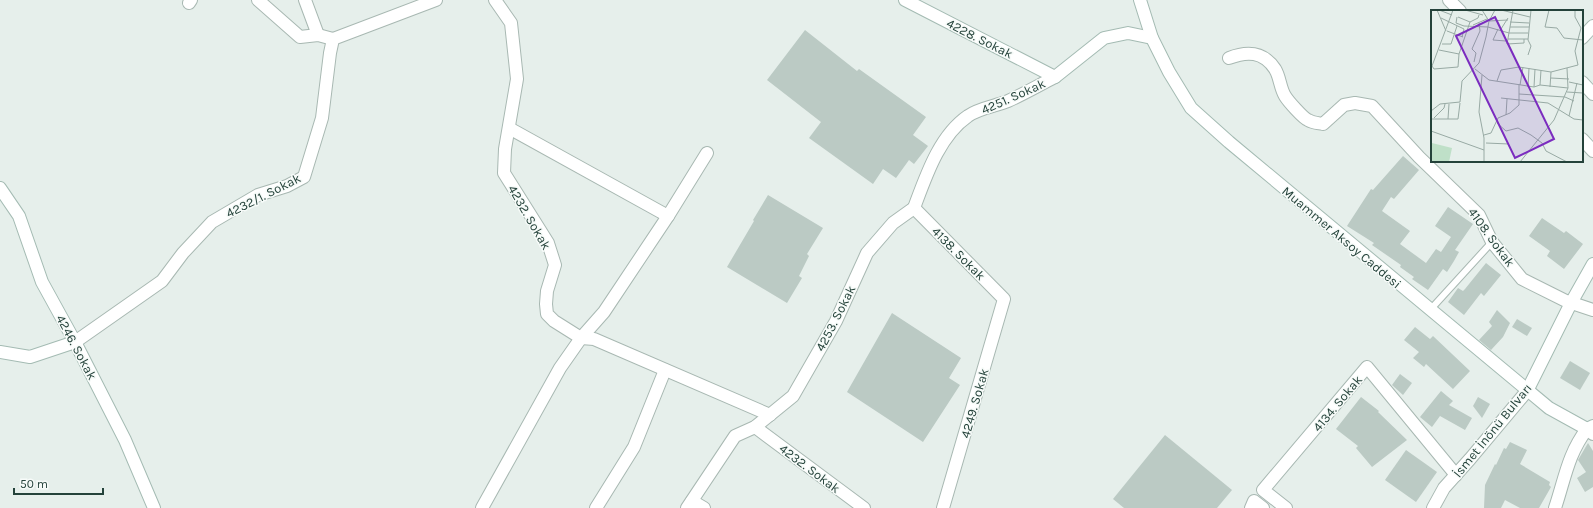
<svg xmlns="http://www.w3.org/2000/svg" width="1593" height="508" font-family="Karla,sans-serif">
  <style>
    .building { fill: #bbcac4 }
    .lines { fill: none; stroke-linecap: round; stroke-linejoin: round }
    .lane-casing { stroke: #a8b8b2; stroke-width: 8 }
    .street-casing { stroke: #a8b8b2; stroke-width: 14 }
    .secondary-casing { stroke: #a4bbb3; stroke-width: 14 }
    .lane { stroke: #fff; stroke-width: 6 }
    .street { stroke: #fff; stroke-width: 12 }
    .secondary { stroke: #fff; stroke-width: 12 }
    .labels { text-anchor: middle; stroke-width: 3; stroke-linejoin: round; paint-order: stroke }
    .street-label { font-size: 13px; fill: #24423a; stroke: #f7fbf9 }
    .inset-road { fill: none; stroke: #98aaa4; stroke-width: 1 }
    .view { fill: #7b2cbf; fill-opacity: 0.15; stroke: #7b2cbf; stroke-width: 2 }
    .inset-edge { fill: none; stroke: #24423a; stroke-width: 2 }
  </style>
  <rect width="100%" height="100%" fill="#e6efeb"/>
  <g class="building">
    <polygon points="805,30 857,71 859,69 926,117 913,135 928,146 914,164 909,160 896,178 883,169 873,184 809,138 821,122 767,80"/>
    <polygon points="1403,156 1419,170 1394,199 1391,197 1382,211 1410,231 1400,244 1426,263 1436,249 1441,252 1451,237 1435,226 1448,207 1473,224 1455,250 1459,252 1454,261 1447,272 1443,269 1428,290 1412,279 1414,277 1400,267 1401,265 1372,245 1374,243 1347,226 1371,189 1373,190"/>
    <polygon points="768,195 823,228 807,254 809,256 799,276 802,278 787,303 727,267 754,221 753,220"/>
    <polygon points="1542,218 1564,233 1566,231 1583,244 1564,269 1547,256 1550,251 1529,236"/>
    <polygon points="1486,263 1501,275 1484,296 1481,293 1464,315 1448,302 1458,288 1463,291 1465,289"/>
    <polygon points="1497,310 1510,323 1503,337 1491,350 1479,340 1492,326 1489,322"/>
    <polygon points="892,313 961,358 949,378 960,385 923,442 847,392"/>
    <polygon points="1517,319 1532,328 1527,336 1512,327"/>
    <polygon points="1415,327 1430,339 1433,336 1470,371 1453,389 1426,364 1424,367 1413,358 1419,352 1404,340"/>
    <polygon points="1570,361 1590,373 1580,390 1560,378"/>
    <polygon points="1400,374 1412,383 1403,395 1392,385"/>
    <polygon points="1441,391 1453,401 1449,405 1472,418 1465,430 1440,416 1432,427 1420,417"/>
    <polygon points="1361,397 1379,411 1378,412 1407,440 1372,467 1356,448 1358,446 1336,429"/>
    <polygon points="1478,397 1490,404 1482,418 1473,406"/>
    <polygon points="1165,435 1232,490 1217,508 1124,508 1113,499"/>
    <polygon points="1510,442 1527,450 1520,464 1550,482 1549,485 1551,487 1539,508 1520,508 1505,500 1501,508 1484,508 1485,485 1495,464 1496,465 1504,448 1506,449"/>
    <polygon points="1588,443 1593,451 1593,487 1585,492 1577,478 1586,472 1578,460"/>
    <polygon points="1406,450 1437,472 1416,502 1385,480"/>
  </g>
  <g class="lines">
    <defs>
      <polyline id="lane" points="1430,310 1492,242"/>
      <g id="street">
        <polyline points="258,0 300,37 318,35 333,39"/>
        <polyline points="305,0 318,35"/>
        <polyline points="495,0 511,23 517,79 505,149 504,173 548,243 555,265 547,291 546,304 547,314 554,321 581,338 594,339 770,415"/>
        <polyline points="1449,0 1460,11"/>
        <polyline points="189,3 191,0"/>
        <polyline points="1582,38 1593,26"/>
        <path d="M1229 58C1247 51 1263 51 1275 69 1280 77 1280 88 1285 96 1288 101 1303 118 1308 120 1313 123 1318 123 1323 124L1344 105 1355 103 1372 106 1419 157 1479 215 1492 242 1522 279 1566 301 1593 310"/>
        <polyline points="1582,82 1593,94"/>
        <polyline points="509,128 668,216"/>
        <polyline points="1582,139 1593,151"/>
        <polyline points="914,208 1004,299 943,508"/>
        <path d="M914 208C926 176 939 136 968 116 979 108 996 106 1008 101 1024 94 1039 85 1055 77"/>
        <polyline points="75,342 162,281 183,253 212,222 258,195 287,186 304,177 322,118 330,53 333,39 436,0"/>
        <polyline points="755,427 864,508"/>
        <polyline points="692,501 704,508"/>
        <polyline points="482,508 560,368 581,338 604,312 668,216 707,153"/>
        <polyline points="596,508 634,447 665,370"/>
        <polyline points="687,508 735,436 755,427 793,396 836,321 867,253 893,223 914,208"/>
        <polyline points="1251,508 1254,501 1263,508"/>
        <polyline points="1286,508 1263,490 1367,367 1456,475"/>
        <polyline points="1433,508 1444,488 1470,459 1527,391"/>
        <path d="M1555 508C1565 478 1568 454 1587 429L1593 434"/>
      </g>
      <g id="secondary">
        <polyline points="905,0 1055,77 1104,38 1128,33 1152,38"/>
        <polyline points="1140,0 1152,38 1169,72 1191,108 1229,142 1549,408 1587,429 1593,426"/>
        <polyline points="0,188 19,216 42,282 75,342 125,440 154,508"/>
        <polyline points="0,352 30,357 75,342"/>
        <polyline points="1527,391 1571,303 1593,264"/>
      </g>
    </defs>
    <use href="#lane" class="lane-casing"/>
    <use href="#street" class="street-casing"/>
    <use href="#secondary" class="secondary-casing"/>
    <use href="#lane" class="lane"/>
    <use href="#street" class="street"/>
    <use href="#secondary" class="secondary"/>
  </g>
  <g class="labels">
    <g class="street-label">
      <text transform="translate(980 38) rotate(27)" y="5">4228. Sokak</text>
      <text transform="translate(1013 96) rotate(-24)" y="5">4251. Sokak</text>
      <text transform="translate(263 195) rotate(-27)" y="5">4232/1. Sokak</text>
      <text transform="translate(530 217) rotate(60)" y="5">4232. Sokak</text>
      <text transform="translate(1342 237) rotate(40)" y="5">Muammer Aksoy Caddesi</text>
      <text transform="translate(1492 237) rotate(54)" y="5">4108. Sokak</text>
      <text transform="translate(959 253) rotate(45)" y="5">4138. Sokak</text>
      <text transform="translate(835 318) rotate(-63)" y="5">4253. Sokak</text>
      <text transform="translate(77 347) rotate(62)" y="5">4246. Sokak</text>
      <text transform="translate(974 403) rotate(-74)" y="5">4249. Sokak</text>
      <text transform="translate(1337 403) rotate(-50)" y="5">4134. Sokak</text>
      <text transform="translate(1492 430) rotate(-51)" y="5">İsmet İnönü Bulvarı</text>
      <text transform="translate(810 468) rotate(37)" y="5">4232. Sokak</text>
    </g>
  </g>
  <g transform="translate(1431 10)">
    <rect width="152" height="152" fill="#e6efeb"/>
    <path d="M1 133 21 138 18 152H0Z" fill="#bfe0c8"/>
    <path class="inset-road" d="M6 0 15 21M8 0 21 5M22 0 1 56 3 59 27 57 28 44 39 12M34 0 52 5M70 0 99 7M82 0 76 34 93 33V29M118 0 114 17 126 18 133 28 152 30M26 7 25 13 33 16 57 17M27 7 39 12 47 8 48 5M10 8 33 19 31 27M58 11 77 10M58 11 64 0M79 12 98 13M42 15 56 9M57 17 78 23H97M79 17H98M67 19 62 30 75 31M70 19 77 8M16 21 32 27M77 29H97M11 34H20L26 16M8 40 28 44M97 45 100 36 97 30 100 0M43 52 45 43 41 39 49 21 48 13M44 59 58 70 103 77 109 75 137 78M51 65 48 102 53 128V152M120 68 138 69M66 71 70 60 88 57 120 62 147 55 144 41 150 18 144 7V0M138 72 152 75M89 75 92 57M109 75 110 60M97 77 98 58M103 77 104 59M119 77 120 62M136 82 152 83M88 84 134 87 143 91M70 88 117 93 143 109 152 110M0 101 9 94 29 92 31 71 48 53 55 27 58 11 51 0M75 105 76 89M138 106 146 73M3 108 13 98 14 94M0 109H27L29 93M17 109 18 94M66 113 75 121 87 118 100 125 111 133 115 141 136 152M0 121 53 140M53 125 60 123 67 108 79 103 88 95V74M55 133 78 134M89 152 123 110 137 78 136 58"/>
    <path class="view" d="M64 7 123 129 84 148 25 26Z"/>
    <rect width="152" height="152" class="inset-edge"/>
  </g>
  <path d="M14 488v6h89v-6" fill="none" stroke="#24423a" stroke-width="2"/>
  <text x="20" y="488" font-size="12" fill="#24423a" stroke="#f7fbf9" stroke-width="3" paint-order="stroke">50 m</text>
</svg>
